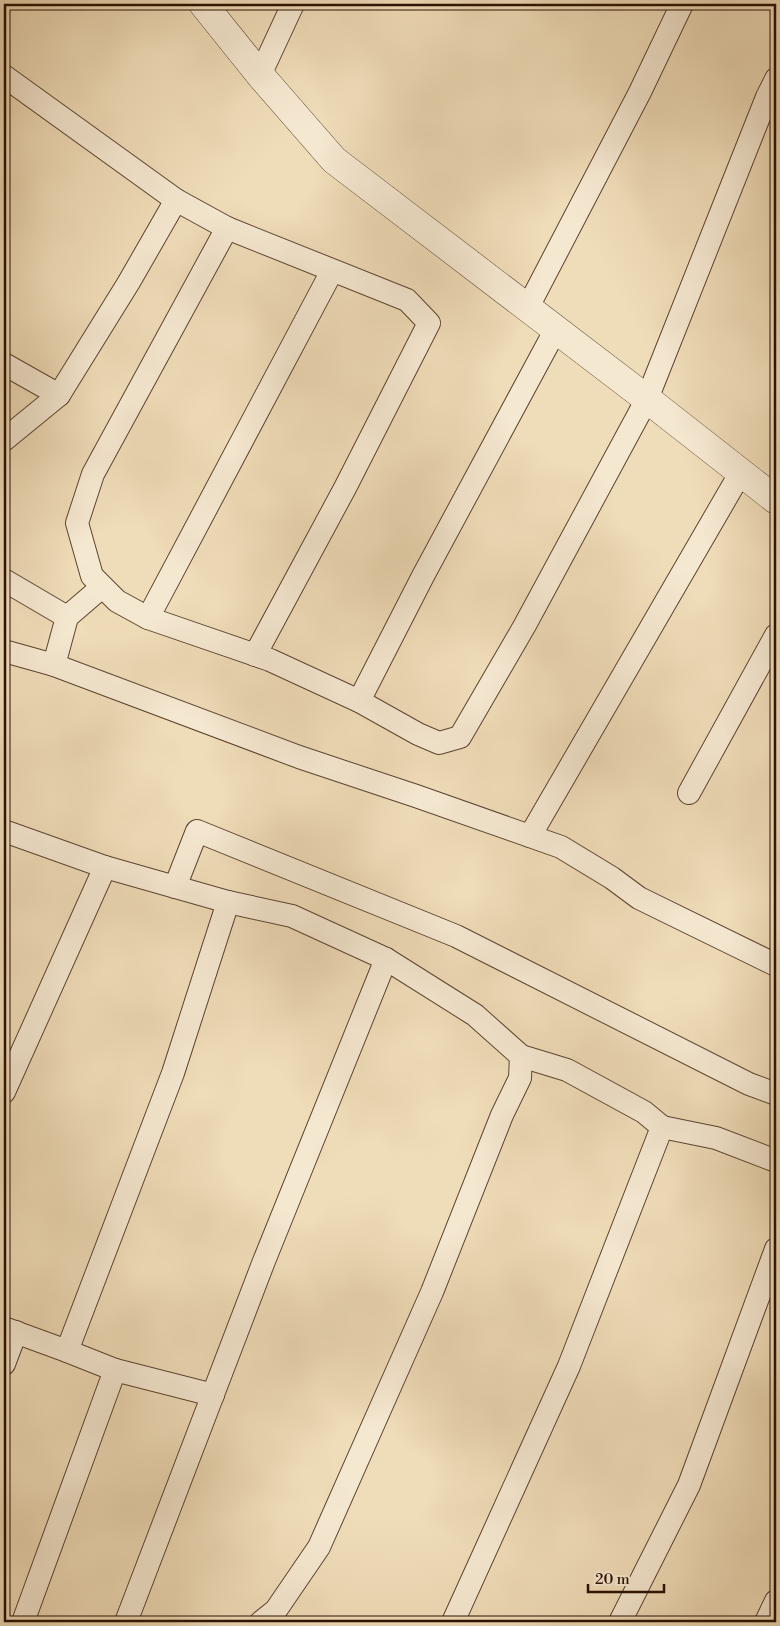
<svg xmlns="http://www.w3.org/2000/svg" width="780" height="1626" font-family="'Libre Bodoni',serif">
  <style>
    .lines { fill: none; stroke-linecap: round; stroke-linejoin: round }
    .minor-casing { stroke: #5c4430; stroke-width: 24 }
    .tertiary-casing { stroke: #5c4430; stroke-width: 29 }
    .minor { stroke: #f5e8d1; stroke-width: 22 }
    .tertiary { stroke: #f5e8d1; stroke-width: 28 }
  </style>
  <rect width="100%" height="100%" fill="#efdcb8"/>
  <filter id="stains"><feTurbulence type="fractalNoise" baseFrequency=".004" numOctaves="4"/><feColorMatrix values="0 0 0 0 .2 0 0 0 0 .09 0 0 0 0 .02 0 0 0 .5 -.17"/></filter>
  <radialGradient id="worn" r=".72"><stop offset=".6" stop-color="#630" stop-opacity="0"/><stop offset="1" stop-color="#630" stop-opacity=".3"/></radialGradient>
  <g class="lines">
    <defs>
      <g id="minor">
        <polyline points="260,75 293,4"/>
        <polyline points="4,76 176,200 227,228 407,300 429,323 345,488 255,655"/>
        <polyline points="227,228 93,474 77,523 92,576 117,601 148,618 270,660 359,701 423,576 556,329"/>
        <polyline points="528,307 640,92 682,4"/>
        <polyline points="4,364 59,395 129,282 176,200"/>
        <polyline points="4,440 59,395"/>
        <polyline points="4,580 67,617"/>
        <polyline points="148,618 332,271"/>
        <polyline points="4,651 54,665 299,757 416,796 561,847 612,878 639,898 776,965"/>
        <polyline points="54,665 67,617 102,587"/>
        <polyline points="359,701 418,734 439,743 460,737 525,625 647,399 767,97 776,79"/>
        <polyline points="689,793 776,635"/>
        <polyline points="4,831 105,867"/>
        <polyline points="530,836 741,472"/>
        <polyline points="175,887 197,831 456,936 749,1084 776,1094"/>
        <polyline points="4,1092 105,867 228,902 292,916 386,959 475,1015 521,1056 567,1070 644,1112 662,1127"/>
        <polyline points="4,1328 67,1351"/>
        <polyline points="4,1364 16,1332"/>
        <polyline points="115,1370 213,1395"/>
        <polyline points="23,1622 115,1370 67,1351 173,1073 228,902"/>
        <polyline points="126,1622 264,1261 386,959"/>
        <polyline points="261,1622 276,1610 319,1547 432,1292 502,1115 520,1078 521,1056"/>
        <polyline points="453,1622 569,1366 662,1127 716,1138 776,1161"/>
        <polyline points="620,1622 689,1485 776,1249"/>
        <polyline points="766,1622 776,1601"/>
      </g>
      <polyline id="tertiary" points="203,4 260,75 334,160 647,399 776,500"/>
    </defs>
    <use href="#minor" class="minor-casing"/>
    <use href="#tertiary" class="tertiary-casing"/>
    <use href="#minor" class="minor"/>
    <use href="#tertiary" class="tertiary"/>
  </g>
  <rect width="780" height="1626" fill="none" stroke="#efdcb8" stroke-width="20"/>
  <rect x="5" y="5" width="770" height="1616" fill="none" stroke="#2b1103" stroke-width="2.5"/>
  <rect x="10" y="10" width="760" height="1606" fill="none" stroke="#2b1103"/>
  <path d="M588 1584v8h76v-8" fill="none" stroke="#2b1103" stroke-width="2.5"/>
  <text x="595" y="1584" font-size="15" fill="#2b1103" stroke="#f5e8d1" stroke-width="4" paint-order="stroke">20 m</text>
  <rect width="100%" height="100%" filter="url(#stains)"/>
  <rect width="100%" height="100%" fill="url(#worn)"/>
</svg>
